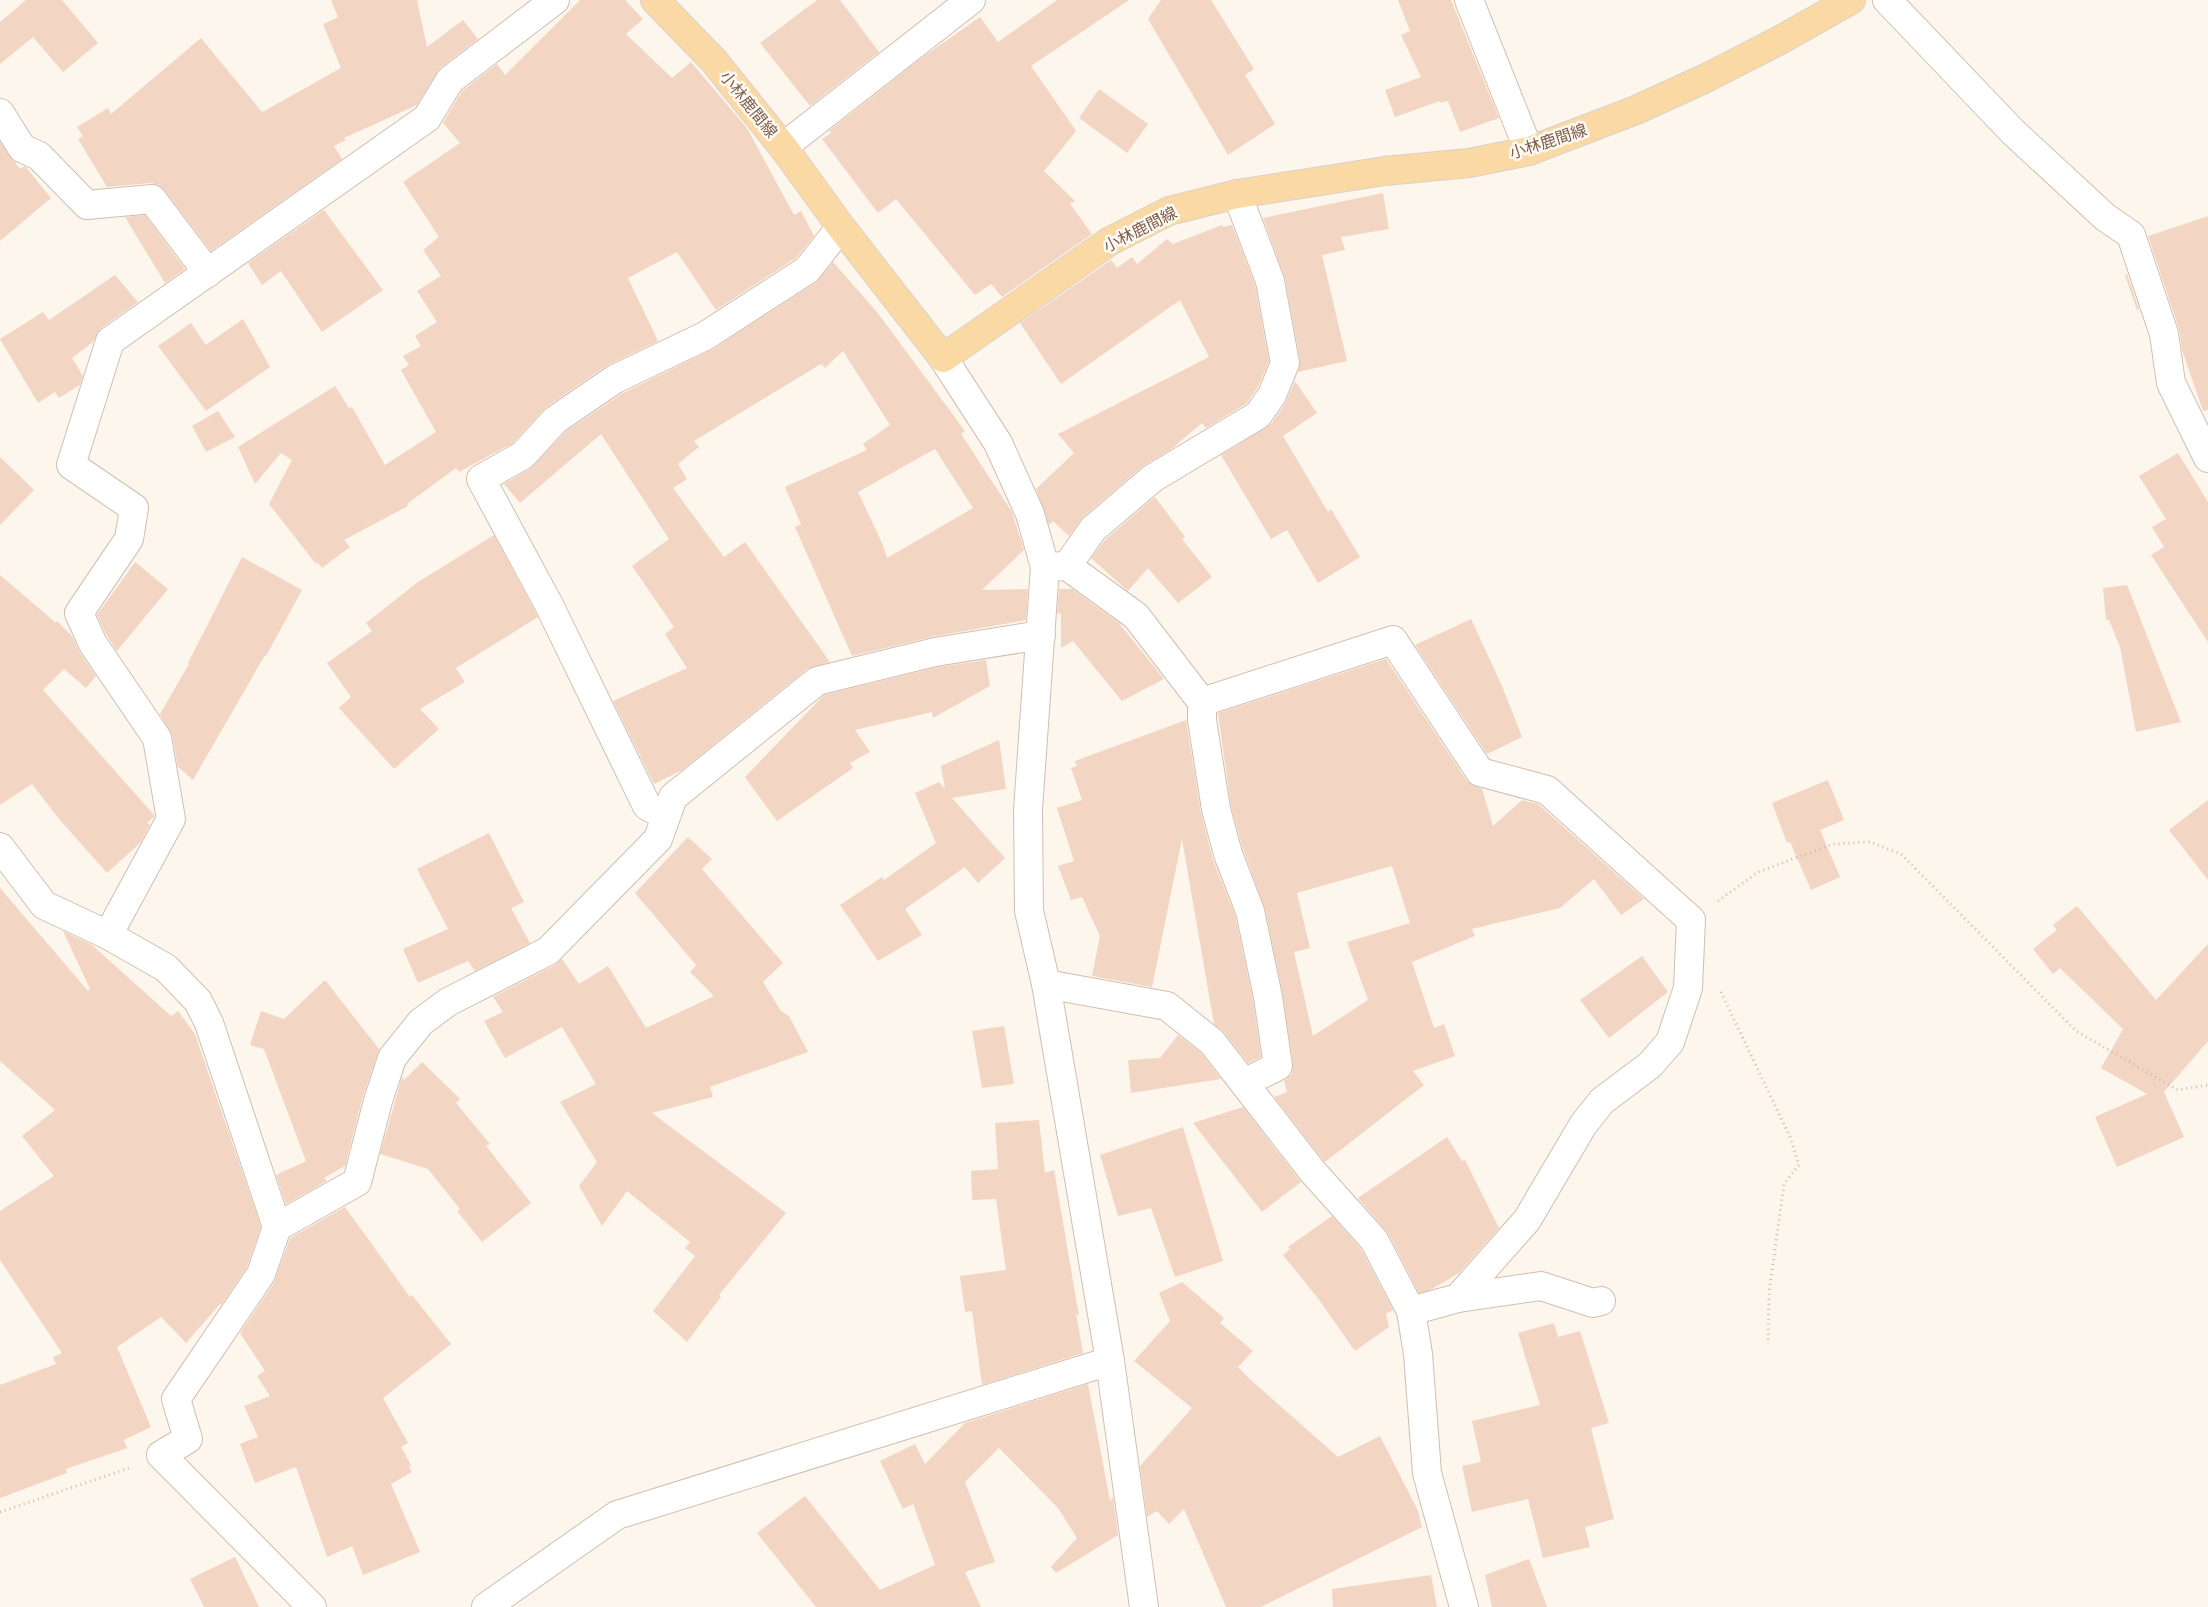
<svg xmlns="http://www.w3.org/2000/svg" width="2208" height="1607" font-family="'Noto Sans','Noto Sans JP',sans-serif">
  <style>
    .building { fill: #f3d5c3; fill-rule: evenodd }
    .lines { fill: none; stroke-linecap: round; stroke-linejoin: round }
    .minor-casing { stroke: #d1beb0; stroke-width: 30 }
    .major-casing { stroke: #dad1cd; stroke-width: 30 }
    .path { stroke: #d9b8a5; stroke-width: 3; stroke-dasharray: 1 4; stroke-linecap: butt }
    .minor { stroke: #fff; stroke-width: 28 }
    .major { stroke: #fbd9a5; stroke-width: 28 }
    .labels { text-anchor: middle; stroke-width: 5; stroke-linejoin: round; paint-order: stroke }
    .street-label { font-size: 16px; fill: #7a5c4d; stroke: #fffaf3 }
  </style>
  <rect width="100%" height="100%" fill="#fdf6ec"/>
  <g class="building">
    <polygon points="26,0 62,0 98,43 63,72 33,37 0,64 0,22"/>
    <polygon points="331,0 417,0 427,47 463,20 478,39 440,68 417,105 344,138 346,140 334,146 342,159 211,251 164,190 159,185 151,183 107,187 78,139 83,136 77,127 108,108 111,114 201,38 262,112 266,110 341,68 323,24 338,17"/>
    <polygon points="580,0 625,0 643,19 626,34 672,78 691,62 747,128 794,215 801,211 814,236 796,258 716,310 677,252 628,278 658,341 606,366 546,407 513,443 459,472 456,468 407,504 408,506 344,540 350,547 322,568 317,562 316,564 269,504 292,460 281,453 255,484 238,447 335,386 349,408 352,407 385,465 436,432 401,370 409,365 403,356 421,346 415,336 437,322 417,291 441,276 423,250 439,237 403,182 460,143 443,123 462,91 497,64 505,75"/>
    <polygon points="817,0 840,0 879,52 810,106 760,43"/>
    <polygon points="1057,0 1129,0 1031,66 1076,131 1044,171 1075,201 1070,204 1092,234 1002,297 991,284 975,295 896,199 878,213 822,139 831,133 829,131 920,59 980,17 998,42"/>
    <polygon points="1161,0 1211,0 1254,69 1245,75 1275,124 1228,155 1148,19"/>
    <polygon points="1398,0 1451,0 1499,118 1460,132 1448,101 1441,103 1440,101 1395,117 1385,90 1421,77 1401,35 1410,31"/>
    <polygon points="1099,89 1148,124 1127,153 1079,118"/>
    <polygon points="0,142 20,169 25,166 51,198 0,241"/>
    <polygon points="1383,193 1389,229 1341,237 1345,250 1322,255 1347,361 1298,372 1300,360 1285,278 1263,218"/>
    <polygon points="324,210 383,290 322,332 281,271 262,285 248,263"/>
    <polygon points="145,215 185,269 165,283 125,217"/>
    <polygon points="2208,216 2208,410 2203,411 2182,350 2179,329 2148,236"/>
    <polygon points="1222,225 1223,227 1232,225 1255,285 1269,361 1258,387 1247,403 1206,428 1202,423 1170,450 1143,466 1083,517 1069,536 1053,521 1049,525 1036,489 1074,453 1058,434 1209,357 1180,300 1061,384 1020,323 1111,260 1117,268 1132,257 1137,264 1167,239 1173,244"/>
    <path d="M833 262 877 312 965 431 961 434 1012 512 1024 550 982 590 1028 589 1026 620 931 637 852 656 795 527 801 524 785 487 867 450 863 444 890 425 843 351 825 368 821 364 694 441 699 447 678 464 687 479 673 488 724 557 745 542 830 662 807 669 682 770 654 784 613 701 687 668 665 634 674 627 632 566 669 539 601 434 520 503 504 484 531 468 565 432 623 393 713 349 815 283ZM935 449 973 508 887 558 882 543 858 492Z"/>
    <polygon points="2127,274 2139,309 2137,310 2125,275"/>
    <polygon points="115,275 138,302 101,328 93,342 72,358 83,376 80,385 59,398 55,392 38,403 0,339 43,312 49,320"/>
    <polygon points="243,319 270,367 206,411 158,346 191,323 206,345"/>
    <polygon points="1295,381 1317,413 1283,436 1328,512 1331,509 1360,557 1318,583 1287,530 1271,539 1221,455 1271,424 1285,404"/>
    <polygon points="218,411 235,437 206,452 192,426"/>
    <polygon points="2178,453 2208,502 2208,642 2151,555 2164,547 2152,527 2166,519 2139,476"/>
    <polygon points="0,457 34,490 0,525"/>
    <polygon points="1155,497 1185,537 1182,539 1212,577 1178,603 1148,568 1128,591 1091,558 1105,540"/>
    <polygon points="494,535 538,617 456,668 465,682 420,709 439,729 394,769 339,708 351,697 327,663 372,631 366,623 418,582"/>
    <polygon points="242,557 302,590 266,656 265,655 193,780 178,767 172,735 160,714 189,664 188,663"/>
    <polygon points="135,562 168,589 117,651 107,636 97,615"/>
    <polygon points="0,575 56,623 57,621 72,636 80,653 96,676 86,688 64,669 43,690 155,816 147,823 150,825 140,843 107,873 59,819 32,784 0,805"/>
    <polygon points="2127,585 2181,722 2136,732 2120,647 2109,620 2106,620 2103,588"/>
    <polygon points="1059,589 1072,589 1119,623 1164,679 1122,701 1073,641 1061,648 1061,613 1057,614"/>
    <polygon points="1471,619 1502,686 1522,737 1487,754 1415,645"/>
    <path d="M1386 659 1467 781 1482 789 1493 826 1522 800 1538 804 1644 899 1621 915 1594 879 1560 908 1472 929 1475 936 1412 962 1434 1028 1444 1024 1455 1056 1413 1071 1424 1085 1325 1162 1274 1097 1287 1092 1284 1081 1292 1074 1293 1064 1283 995 1265 908 1243 849 1231 806 1218 713ZM1392 866 1410 923 1347 942 1368 1000 1313 1036 1294 952 1310 948 1297 893Z"/>
    <polygon points="986,660 990,686 933,718 932,712 855,730 870,752 850,763 853,768 777,821 745,777 824,695 938,667"/>
    <polygon points="1186,720 1201,813 1213,860 1235,915 1253,1000 1261,1057 1248,1063 1224,1032 1214,1024 1182,839 1152,987 1092,976 1100,936 1082,897 1071,900 1058,866 1074,861 1057,808 1082,800 1071,768 1077,766 1075,761"/>
    <polygon points="999,740 1006,789 952,798 1005,858 978,883 965,867 905,909 922,935 878,961 840,905 882,877 884,880 936,843 915,793 939,782 945,789 941,766"/>
    <polygon points="1828,780 1844,820 1820,830 1840,877 1811,890 1790,842 1787,843 1772,803"/>
    <polygon points="2208,800 2208,880 2169,830"/>
    <polygon points="489,833 524,902 511,908 530,943 475,971 468,961 418,983 403,949 448,929 417,869"/>
    <polygon points="688,837 712,859 702,869 783,963 763,982 781,1011 789,1016 808,1052 710,1087 713,1097 652,1113 786,1213 719,1295 721,1297 687,1342 653,1311 695,1256 685,1248 690,1242 627,1191 602,1226 579,1186 597,1162 560,1102 596,1084 562,1027 505,1058 484,1021 503,1012 493,997 555,965 562,959 579,984 608,966 646,1028 714,996 690,972 696,965 635,893"/>
    <polygon points="0,888 88,991 90,989 63,931 92,945 171,1016 178,1011 195,1034 261,1227 247,1267 221,1305 220,1304 186,1343 161,1317 117,1347 151,1427 124,1440 127,1448 66,1469 67,1473 0,1498 0,1385 56,1364 53,1357 62,1353 0,1260 0,1211 54,1176 22,1136 55,1110 0,1061"/>
    <polygon points="2077,906 2156,1000 2208,944 2208,1041 2164,1092 2184,1137 2117,1167 2095,1117 2147,1094 2101,1068 2123,1029 2060,968 2053,974 2033,949 2057,930 2053,925"/>
    <polygon points="1642,956 1668,992 1609,1038 1580,1000"/>
    <polygon points="325,980 379,1049 363,1096 345,1166 324,1178 327,1181 286,1204 276,1175 306,1161 264,1049 250,1045 261,1011 284,1019"/>
    <polygon points="1004,1026 1014,1084 982,1088 972,1031"/>
    <polygon points="1178,1035 1201,1053 1221,1079 1131,1093 1128,1060 1160,1058"/>
    <polygon points="422,1062 460,1099 456,1103 490,1144 486,1146 531,1203 482,1242 457,1211 460,1209 428,1169 380,1154 402,1077 404,1080"/>
    <polygon points="1243,1107 1301,1182 1262,1212 1193,1123"/>
    <polygon points="1039,1120 1045,1173 1054,1170 1079,1316 1076,1313 1083,1353 982,1385 972,1311 965,1312 960,1276 1006,1270 996,1199 972,1200 971,1171 998,1169 995,1123"/>
    <polygon points="1183,1127 1223,1261 1175,1277 1151,1208 1118,1216 1100,1155"/>
    <polygon points="1447,1137 1462,1161 1465,1160 1499,1228 1459,1273 1430,1290 1419,1293 1388,1233 1358,1198"/>
    <polygon points="345,1207 410,1297 412,1295 451,1344 383,1398 408,1443 401,1447 411,1465 409,1467 412,1472 391,1484 420,1552 363,1575 352,1546 327,1557 296,1467 255,1483 240,1444 258,1437 244,1406 270,1396 257,1376 265,1371 240,1333 274,1283 290,1238"/>
    <polygon points="1332,1216 1361,1249 1393,1310 1386,1314 1389,1327 1355,1351 1317,1297 1283,1255 1290,1249 1288,1247"/>
    <polygon points="1182,1282 1224,1318 1220,1323 1253,1351 1238,1367 1252,1381 1338,1457 1380,1436 1418,1511 1422,1527 1261,1607 1226,1607 1184,1509 1169,1524 1157,1511 1147,1517 1140,1466 1192,1408 1134,1361 1170,1321 1159,1293"/>
    <polygon points="1554,1323 1558,1337 1580,1331 1609,1423 1591,1428 1614,1519 1585,1527 1590,1547 1543,1558 1528,1499 1472,1512 1462,1466 1481,1462 1472,1421 1540,1405 1518,1333"/>
    <polygon points="1088,1384 1110,1501 1113,1497 1118,1535 1056,1573 1051,1567 1077,1538 1058,1508 999,1448 965,1482 995,1562 965,1572 981,1607 816,1607 757,1533 805,1496 880,1590 935,1565 913,1504 903,1509 880,1461 915,1444 925,1464 965,1423"/>
    <polygon points="235,1557 259,1607 204,1607 190,1579"/>
    <polygon points="1529,1559 1547,1607 1492,1607 1485,1575"/>
    <polygon points="1431,1575 1437,1607 1333,1607 1332,1589"/>
  </g>
  <g class="lines">
    <defs>
      <g id="minor">
        <polyline points="1469,0 1529,151"/>
        <polyline points="1887,0 2013,132 2105,217 2131,235 2164,334 2171,383 2208,458"/>
        <polyline points="0,113 22,148 39,156 87,205 152,199 208,273"/>
        <polyline points="783,147 971,0"/>
        <polyline points="943,358 998,443 1030,514 1045,567 1028,810 1029,911 1046,984 1110,1361 1144,1607"/>
        <polyline points="1067,566 1093,529 1153,478 1258,415 1272,395 1285,363 1270,281 1237,194"/>
        <polyline points="1045,567 1067,566 1136,616 1202,702 1202,720 1216,809 1228,854 1250,911 1268,997 1278,1066 1244,1083"/>
        <polyline points="1202,702 1393,640 1480,772 1547,790 1691,920 1688,988 1670,1042 1650,1065 1602,1101 1583,1125 1527,1220 1458,1298 1411,1311"/>
        <polyline points="666,816 647,806 549,605 481,479 523,455 555,420 615,379 705,336 807,270 841,227"/>
        <polyline points="0,847 44,905 108,935 166,968 198,1001 209,1023 277,1227 261,1274 176,1399 188,1439 161,1455 312,1607"/>
        <polyline points="108,935 171,819 157,738 93,644 79,613 129,539 134,508 71,465 110,341 427,118 450,80 555,0"/>
        <polyline points="1046,984 1167,1006 1212,1042 1313,1172 1374,1240 1411,1311 1418,1354 1427,1473 1464,1607"/>
        <polyline points="277,1227 357,1182 378,1101 392,1058 421,1022 448,1002 548,951 658,839 673,797 817,681 935,652 1041,635"/>
        <polyline points="1458,1298 1541,1286 1593,1303 1601,1301"/>
        <polyline points="486,1607 617,1515 1110,1361"/>
      </g>
      <polyline id="major" points="655,0 714,61 783,147 841,227 943,358 1110,241 1169,211 1237,194 1385,171 1469,163 1529,151 1636,110 1704,79 1782,39 1851,0"/>
    </defs>
    <use href="#minor" class="minor-casing"/>
    <use href="#major" class="major-casing"/>
    <g class="path">
      <polyline points="1718,901 1758,872 1833,844 1870,842 1901,854 2076,1031 2178,1090 2208,1085"/>
      <polyline points="1721,992 1790,1137 1799,1165 1784,1184 1769,1293 1768,1344"/>
      <polyline points="0,1512 132,1467"/>
    </g>
    <use href="#minor" class="minor"/>
    <use href="#major" class="major"/>
  </g>
  <g class="labels">
    <g class="street-label">
      <text transform="translate(749 104) rotate(51)" y="6">小林鹿間線</text>
      <text transform="translate(1548 141) rotate(-18)" y="6">小林鹿間線</text>
      <text transform="translate(1140 229) rotate(-27)" y="6">小林鹿間線</text>
    </g>
  </g>
</svg>
